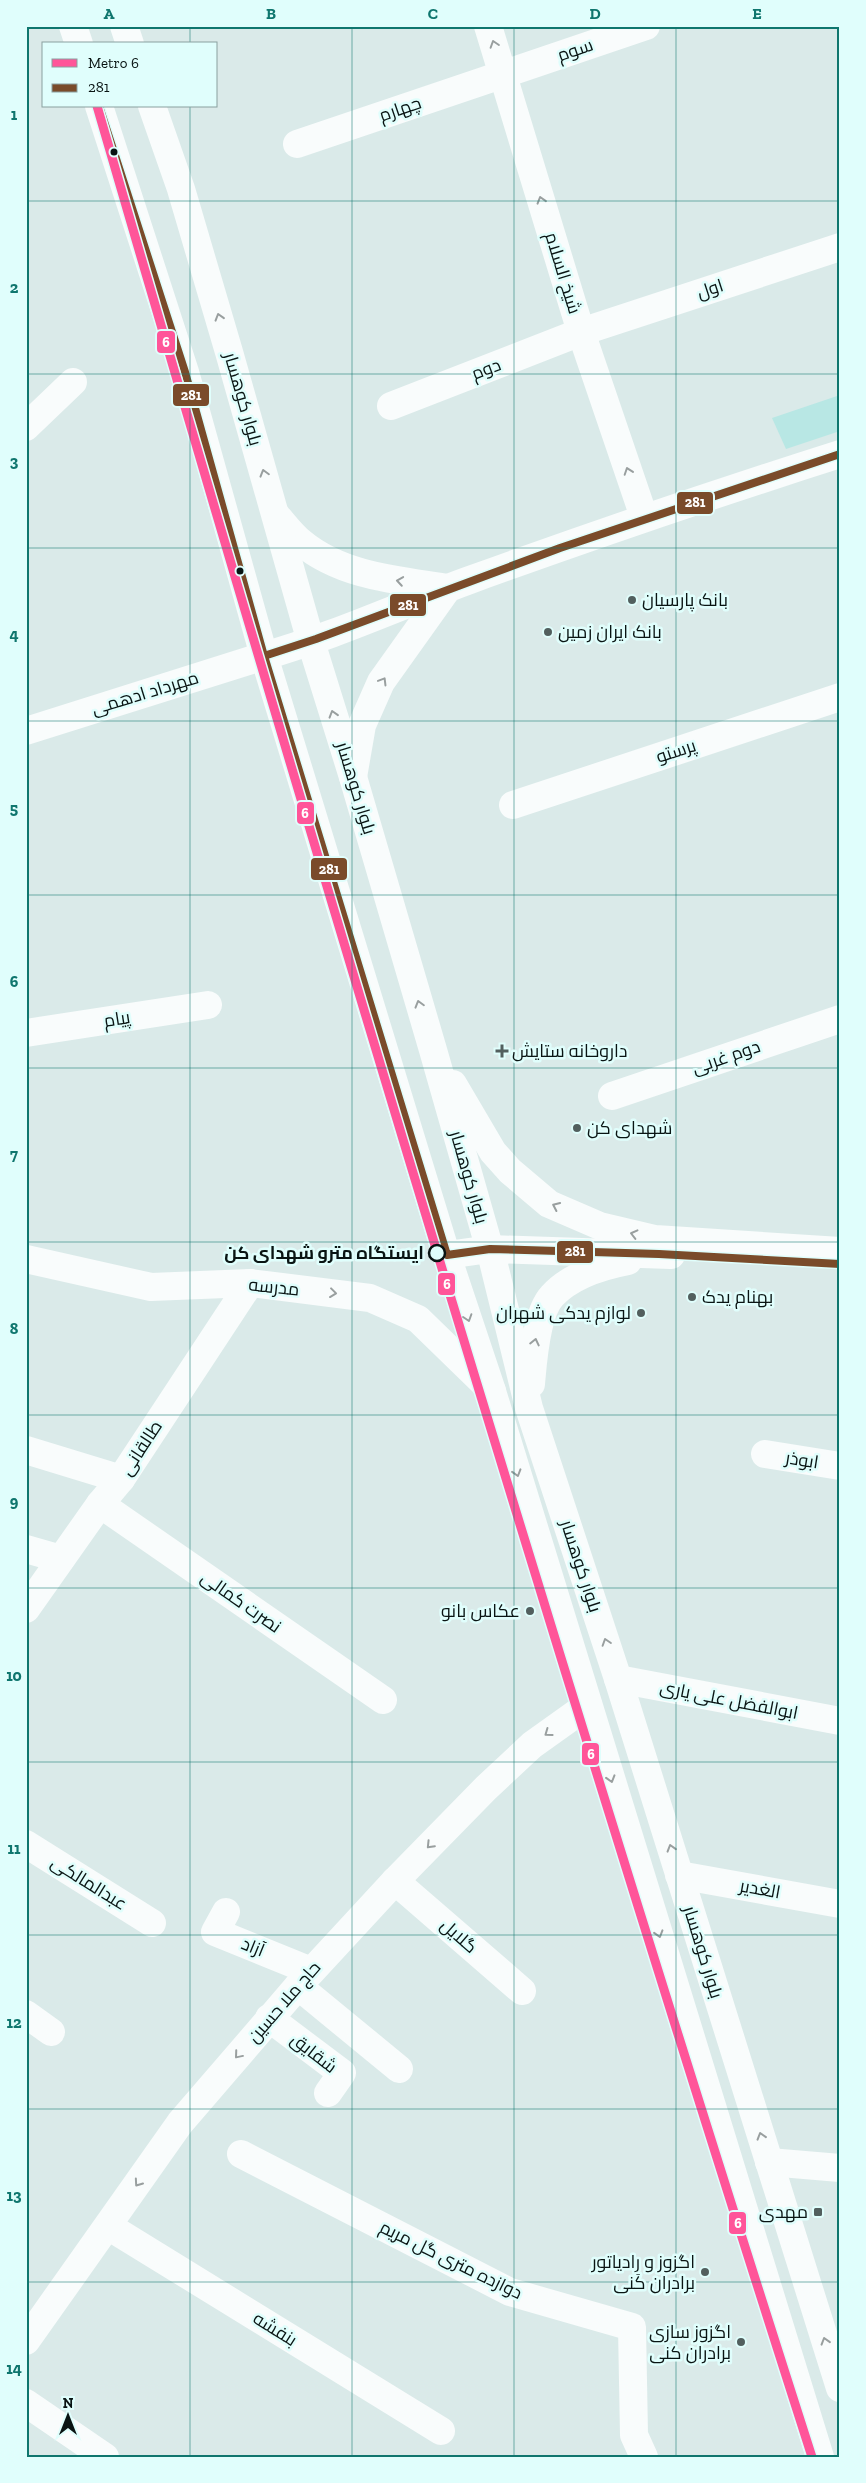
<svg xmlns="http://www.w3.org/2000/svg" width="866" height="2483" font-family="'Zilla Slab',Cairo,serif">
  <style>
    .green { fill: #b8e7e4 }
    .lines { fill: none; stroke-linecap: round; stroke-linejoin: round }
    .minor { stroke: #f9fcfc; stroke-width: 28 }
    .tertiary { stroke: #f9fcfc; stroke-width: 28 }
    .secondary { stroke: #f9fcfc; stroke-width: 28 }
    .bus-1-casing { stroke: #e0fefc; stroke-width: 11 }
    .bus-1 { stroke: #7a4b2a; stroke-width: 8 }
    .metro-1-casing { stroke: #e0fefc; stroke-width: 12 }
    .metro-1 { stroke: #f59; stroke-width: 9 }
    .oneway { stroke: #999f9f }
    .grid { fill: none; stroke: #0f766e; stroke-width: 1; stroke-opacity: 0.55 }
    .bus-dot { fill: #091413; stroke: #e0fefc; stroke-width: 2 }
    .poi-dot { fill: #525f5e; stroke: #e0fefc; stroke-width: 2 }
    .stop-dot { fill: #e0fefc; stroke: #091413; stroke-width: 2.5 }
    .labels { text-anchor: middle; stroke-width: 5; stroke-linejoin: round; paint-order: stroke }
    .street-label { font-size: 18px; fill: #091413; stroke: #e0fefc }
    .poi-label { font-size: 18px; fill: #091413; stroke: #e0fefc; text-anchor: start }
    .stop-label { font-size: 18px; font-weight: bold; fill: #091413; stroke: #e0fefc; text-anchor: end }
    .line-badge { stroke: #e0fefc; stroke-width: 2 }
    .badge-label { font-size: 14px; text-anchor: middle; font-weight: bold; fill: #fff }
    .neatline { fill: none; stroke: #0f766e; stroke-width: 2 }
    .grid-label { font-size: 16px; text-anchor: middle; font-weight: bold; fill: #0f766e }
  </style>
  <rect width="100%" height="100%" fill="#daeae9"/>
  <polygon class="green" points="840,395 840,431 786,449 772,418"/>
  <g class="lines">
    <g class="minor">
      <polyline points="488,26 581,332 644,517"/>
      <polyline points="297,144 646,26"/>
      <polyline points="391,406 581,332 840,247"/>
      <polyline points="26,427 73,382"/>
      <polyline points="26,731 264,656"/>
      <polyline points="513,805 840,697"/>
      <polyline points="26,1033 208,1005"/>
      <polyline points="612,1096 840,1019"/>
      <polyline points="26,1259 151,1287 250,1283 370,1298 418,1319 492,1391"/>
      <polyline points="26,1450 121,1479"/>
      <polyline points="765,1454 840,1466"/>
      <polyline points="100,1504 383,1700"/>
      <polyline points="26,1549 61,1559"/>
      <polyline points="26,1609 100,1504 121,1479 250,1283"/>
      <polyline points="618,1679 840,1721"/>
      <polyline points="26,1844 152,1923"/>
      <polyline points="679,1875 840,1904"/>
      <polyline points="395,1881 522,1991"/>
      <polyline points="226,1912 215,1932 311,1971"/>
      <polyline points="298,1986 399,2069"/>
      <polyline points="26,2014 51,2032"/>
      <polyline points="269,2018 342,2073 328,2093"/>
      <polyline points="241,2154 510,2292 632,2327 634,2435 644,2457"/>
      <polyline points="769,2162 840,2168"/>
      <polyline points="108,2226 441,2431"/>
      <polyline points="26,2403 105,2457"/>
    </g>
    <g class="tertiary">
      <path d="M276 515C284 524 292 535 302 543 342 576 397 580 447 588"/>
      <path d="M264 656C334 636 399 606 467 581 591 536 714 494 840 454"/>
      <polyline points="353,777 362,725 381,682 448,588"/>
      <polyline points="26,2341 180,2123 298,1986 395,1881 486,1788 532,1745 588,1705"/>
    </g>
    <g class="secondary">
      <polyline points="73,26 79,44"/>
      <polyline points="124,26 130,44"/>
      <polyline points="99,106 185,372 264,656 445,1250 492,1391 820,2457"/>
      <polyline points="152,106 181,189 229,352 311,642 353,777 433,1050 492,1257 529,1408 618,1679 840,2388"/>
      <polyline points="453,1084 493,1152 510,1171 549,1204 600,1226 655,1239 840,1251"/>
      <polyline points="447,1255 490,1249 671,1255"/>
      <path d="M531 1384C533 1361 536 1313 552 1296 571 1275 602 1266 628 1261"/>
    </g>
    <defs>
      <g id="bus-1">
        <polyline points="99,106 185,372 264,656 447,1255 490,1249 659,1254 840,1264"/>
        <polyline points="264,656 316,639 560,548 840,454"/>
      </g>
    </defs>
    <use href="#bus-1" class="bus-1-casing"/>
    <use href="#bus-1" class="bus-1"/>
    <defs>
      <path id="metro-1" d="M97 106C326 893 562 1677 812 2457"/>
    </defs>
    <use href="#metro-1" class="metro-1-casing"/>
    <use href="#metro-1" class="metro-1"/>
  </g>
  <defs><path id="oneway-chevron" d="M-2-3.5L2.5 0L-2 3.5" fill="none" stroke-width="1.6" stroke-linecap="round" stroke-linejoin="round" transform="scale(1.25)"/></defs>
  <g class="oneway">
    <use href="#oneway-chevron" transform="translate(494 44) rotate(-108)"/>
    <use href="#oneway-chevron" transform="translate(541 200) rotate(-107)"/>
    <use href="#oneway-chevron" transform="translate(219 317) rotate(-107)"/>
    <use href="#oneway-chevron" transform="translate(628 471) rotate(-109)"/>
    <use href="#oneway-chevron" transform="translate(264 473) rotate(-106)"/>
    <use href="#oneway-chevron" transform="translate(400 581) rotate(-171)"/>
    <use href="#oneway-chevron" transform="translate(383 681) rotate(-59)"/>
    <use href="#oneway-chevron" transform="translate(333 714) rotate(-107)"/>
    <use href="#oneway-chevron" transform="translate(419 1004) rotate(-106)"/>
    <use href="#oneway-chevron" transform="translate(556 1206) rotate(-155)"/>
    <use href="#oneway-chevron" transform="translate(634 1234) rotate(-166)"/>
    <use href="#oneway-chevron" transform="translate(333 1293) rotate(7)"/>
    <use href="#oneway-chevron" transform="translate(468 1318) rotate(72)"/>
    <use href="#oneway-chevron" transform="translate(535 1342) rotate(-77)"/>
    <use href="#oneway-chevron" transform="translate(517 1473) rotate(73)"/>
    <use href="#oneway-chevron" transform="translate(606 1642) rotate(-108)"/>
    <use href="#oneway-chevron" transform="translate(548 1733) rotate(144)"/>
    <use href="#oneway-chevron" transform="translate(611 1779) rotate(73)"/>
    <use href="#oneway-chevron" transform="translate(430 1845) rotate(134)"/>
    <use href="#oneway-chevron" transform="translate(671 1848) rotate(-107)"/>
    <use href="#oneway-chevron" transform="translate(659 1934) rotate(73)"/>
    <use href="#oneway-chevron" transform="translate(238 2055) rotate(130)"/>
    <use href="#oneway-chevron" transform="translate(761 2136) rotate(-107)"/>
    <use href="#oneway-chevron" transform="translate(138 2183) rotate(125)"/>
    <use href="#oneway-chevron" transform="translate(825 2341) rotate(-107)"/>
  </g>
  <path class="grid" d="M190 26V44M352 26V2457M514 26V2457M676 26V2457M190 106V2457M26 201H840M26 374H840M26 548H840M26 721H840M26 895H840M26 1068H840M26 1242H840M26 1415H840M26 1588H840M26 1762H840M26 1935H840M26 2109H840M26 2282H840"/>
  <g class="bus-dot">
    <circle cx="114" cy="152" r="4.5"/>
    <circle cx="240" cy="571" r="4.5"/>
  </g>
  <g class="poi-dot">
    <circle cx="632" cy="600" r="5"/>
    <circle cx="548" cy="632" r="5"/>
    <path d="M499.5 1043.5h5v5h5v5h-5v5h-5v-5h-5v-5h5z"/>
    <circle cx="577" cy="1128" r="5"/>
    <circle cx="692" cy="1297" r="5"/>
    <circle cx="641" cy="1313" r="5"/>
    <circle cx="530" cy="1611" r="5"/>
    <rect x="813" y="2207" width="10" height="10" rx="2.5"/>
    <circle cx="705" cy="2272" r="5"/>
    <circle cx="741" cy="2342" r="5"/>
  </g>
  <circle class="stop-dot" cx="437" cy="1253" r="8"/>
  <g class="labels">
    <g class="street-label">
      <text transform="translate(575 50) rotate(-19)" y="6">سوم</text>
      <text transform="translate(400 109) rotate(-19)" y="6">چهارم</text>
      <text transform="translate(563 273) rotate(73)" y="6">شیخ السلام</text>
      <text transform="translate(710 289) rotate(-18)" y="6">اول</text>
      <text transform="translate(486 369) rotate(-21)" y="6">دوم</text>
      <text transform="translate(243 399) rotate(74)" y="6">بلوار کوهسار</text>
      <text transform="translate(145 693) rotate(-17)" y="6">مهرداد ادهمى</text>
      <text transform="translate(676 751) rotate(-18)" y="6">پرستو</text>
      <text transform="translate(356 788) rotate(73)" y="6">بلوار کوهسار</text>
      <text transform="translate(117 1019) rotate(-9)" y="6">پیام</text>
      <text transform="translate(726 1057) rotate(-19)" y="6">دوم غربی</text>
      <text transform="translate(469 1177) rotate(74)" y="6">بلوار کوهسار</text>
      <text transform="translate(274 1287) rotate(6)" y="6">مدرسه</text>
      <text transform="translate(141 1448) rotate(-57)" y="6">طالقانی</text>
      <text transform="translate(802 1460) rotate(9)" y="6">ابوذر</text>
      <text transform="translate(581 1566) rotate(72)" y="6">بلوار کوهسار</text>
      <text transform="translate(241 1602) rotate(35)" y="6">نصرت کمالی</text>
      <text transform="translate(729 1700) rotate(11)" y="6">ابوالفضل علی یاری</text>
      <text transform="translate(89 1883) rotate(32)" y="6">عبدالمالکی</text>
      <text transform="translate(760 1889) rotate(10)" y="6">الغدیر</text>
      <text transform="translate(459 1936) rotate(41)" y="6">گلایل</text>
      <text transform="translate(253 1947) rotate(22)" y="6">آزاد</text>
      <text transform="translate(703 1952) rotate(73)" y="6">بلوار کوهسار</text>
      <text transform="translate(284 2002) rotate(-49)" y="6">حاج ملا حسین</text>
      <text transform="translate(314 2053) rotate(38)" y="6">شقایق</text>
      <text transform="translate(451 2260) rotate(26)" y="6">دوازده متری گل مریم</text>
      <text transform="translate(275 2329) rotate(32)" y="6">بنفشه</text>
    </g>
    <g class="poi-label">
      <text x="642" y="606">بانک پارسیان</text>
      <text x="558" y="638">بانک ایران زمین</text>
      <text x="512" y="1057">داروخانه ستایش</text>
      <text x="587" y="1134">شهدای کن</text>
      <text x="702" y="1303">بهنام یدک</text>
      <text x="631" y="1319" text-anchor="end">لوازم یدکی شهران</text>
      <text x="520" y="1617" text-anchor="end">عکاس بانو</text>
      <text x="808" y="2218" text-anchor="end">مهدی</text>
      <text x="695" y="2268" text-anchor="end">اگزوز و رادیاتور<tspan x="695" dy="21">برادران کَنی</tspan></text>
      <text x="731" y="2338" text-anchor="end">اگزوز سازی<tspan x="731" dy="21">برادران کنی</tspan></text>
    </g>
    <g class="stop-label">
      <text x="424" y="1259">ایستگاه مترو شهدای کن</text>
    </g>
  </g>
  <g class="line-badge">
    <rect x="156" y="330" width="20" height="24" rx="5" fill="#f59"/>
    <rect x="172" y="383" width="38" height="24" rx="5" fill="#7a4b2a"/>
    <rect x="676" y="491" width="38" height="24" rx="5" fill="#7a4b2a"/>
    <rect x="389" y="593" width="38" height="24" rx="5" fill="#7a4b2a"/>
    <rect x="296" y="801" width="19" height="24" rx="5" fill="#f59"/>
    <rect x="310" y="857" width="38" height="24" rx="5" fill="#7a4b2a"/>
    <rect x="556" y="1240" width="38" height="24" rx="5" fill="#7a4b2a"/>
    <rect x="437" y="1272" width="19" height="24" rx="5" fill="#f59"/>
    <rect x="581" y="1742" width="19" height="24" rx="5" fill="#f59"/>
    <rect x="728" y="2211" width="19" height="24" rx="5" fill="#f59"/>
  </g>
  <g class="badge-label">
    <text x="166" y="347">6</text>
    <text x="191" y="400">281</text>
    <text x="695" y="507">281</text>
    <text x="408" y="610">281</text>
    <text x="305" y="818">6</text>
    <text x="329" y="874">281</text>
    <text x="575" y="1256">281</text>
    <text x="447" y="1289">6</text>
    <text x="591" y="1759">6</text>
    <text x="738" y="2228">6</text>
  </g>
  <rect width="866" height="2483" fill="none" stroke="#e0fefc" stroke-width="55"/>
  <rect x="42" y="42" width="175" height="65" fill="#e0fefc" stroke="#8aa09f"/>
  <rect x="52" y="59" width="25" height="8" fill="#ff5599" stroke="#8aa09f"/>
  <text x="88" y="68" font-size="15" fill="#091413">Metro 6</text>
  <rect x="52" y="84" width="25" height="8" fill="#7a4b2a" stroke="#8aa09f"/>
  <text x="88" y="92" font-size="15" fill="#091413">281</text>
  <g transform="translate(68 2416)" stroke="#e0fefc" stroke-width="4" paint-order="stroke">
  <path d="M0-4L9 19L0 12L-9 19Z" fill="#091413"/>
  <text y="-8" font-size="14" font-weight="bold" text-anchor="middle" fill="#091413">N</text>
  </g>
  <rect x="28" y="28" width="810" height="2428" class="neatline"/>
  <g class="grid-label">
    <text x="109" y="19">A</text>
    <text x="271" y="19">B</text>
    <text x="433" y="19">C</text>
    <text x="595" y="19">D</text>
    <text x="757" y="19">E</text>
    <text x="14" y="120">1</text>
    <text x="14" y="293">2</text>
    <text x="14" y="467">3</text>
    <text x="14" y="640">4</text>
    <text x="14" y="814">5</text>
    <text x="14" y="987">6</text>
    <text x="14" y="1160">7</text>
    <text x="14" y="1334">8</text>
    <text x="14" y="1507">9</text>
    <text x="14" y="1681">10</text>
    <text x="14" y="1854">11</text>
    <text x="14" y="2028">12</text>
    <text x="14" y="2201">13</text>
    <text x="14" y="2374">14</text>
  </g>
</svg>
